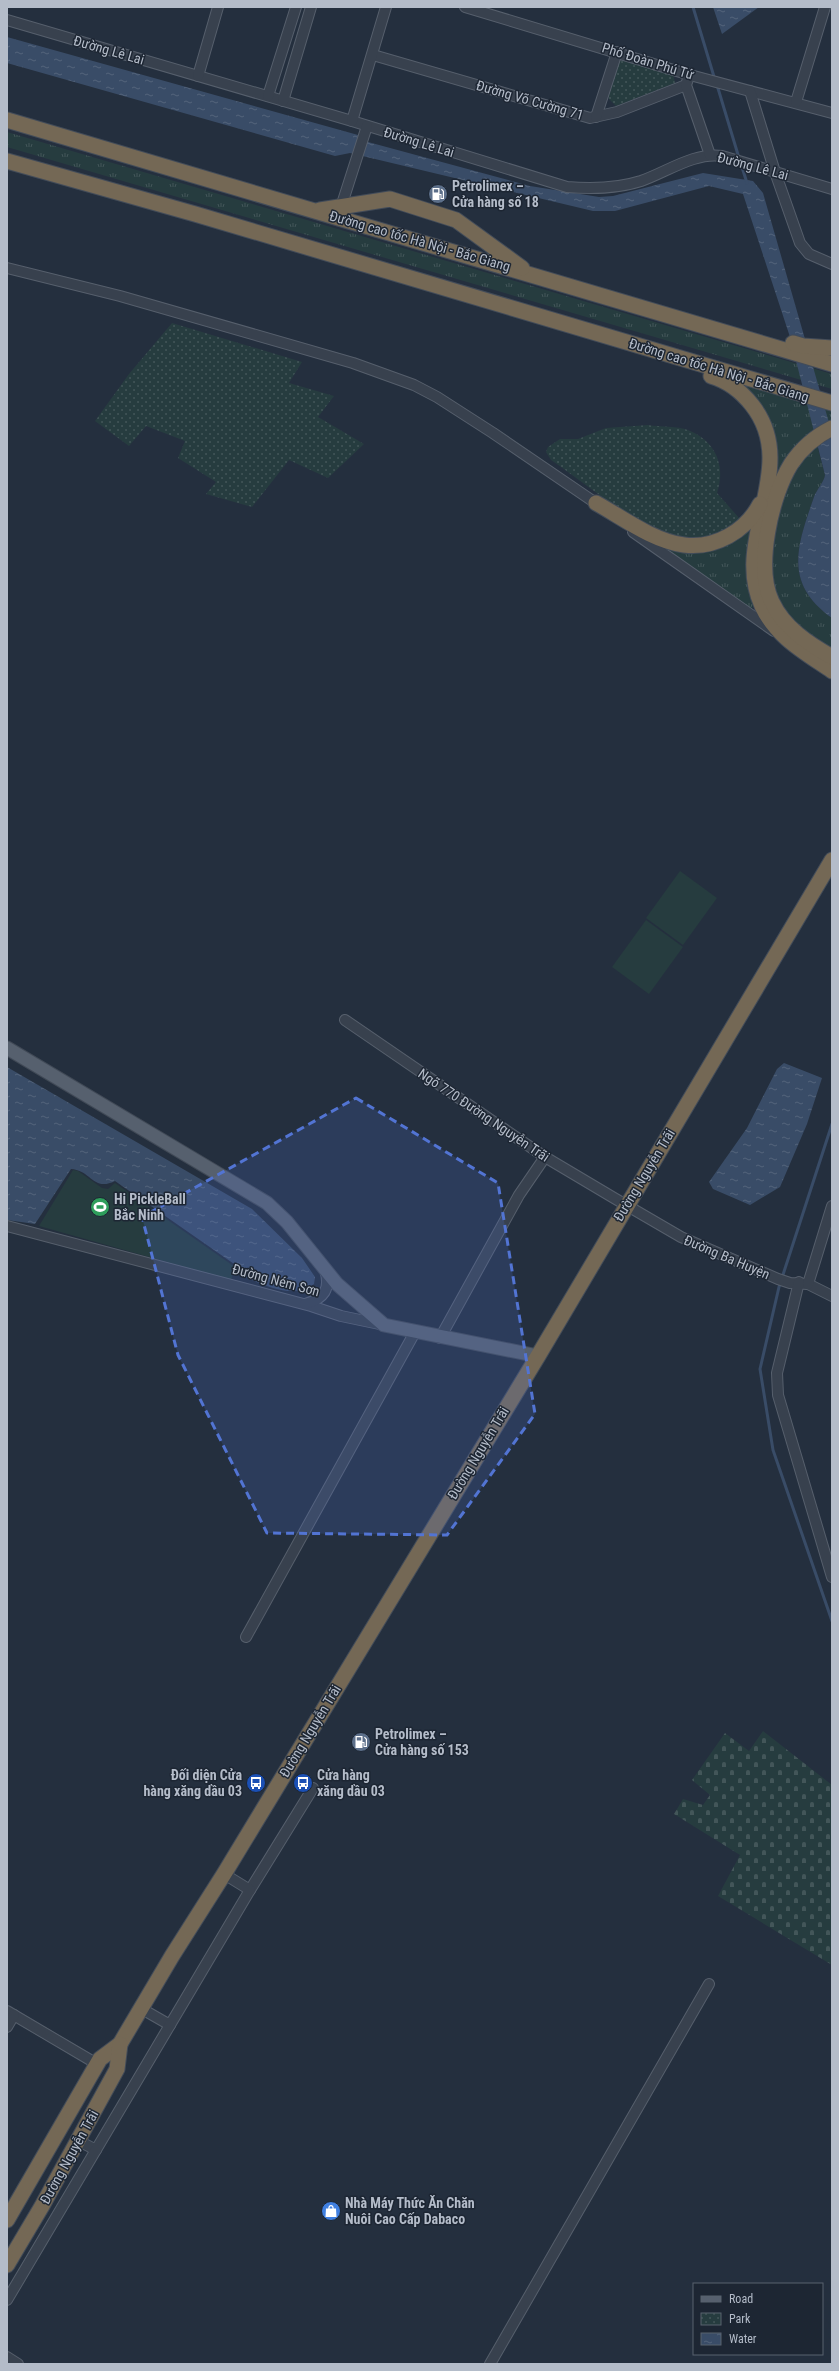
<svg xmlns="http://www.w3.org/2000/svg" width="839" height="2371" font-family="'Roboto Condensed',sans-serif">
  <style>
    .grass { fill: url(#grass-tufts) }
    .cemetery { fill: url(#cemetery-stones) }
    .park { fill: url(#park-dots) }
    .pitch { fill: #263c3f }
    .water { fill: url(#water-ripples) }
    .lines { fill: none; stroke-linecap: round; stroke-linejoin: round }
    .stream { stroke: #394c67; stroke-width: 3 }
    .minor-casing { stroke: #565f6c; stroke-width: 12 }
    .major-casing { stroke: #414a57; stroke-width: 15 }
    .highway-casing { stroke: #434c59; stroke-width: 17 }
    .minor { stroke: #38414e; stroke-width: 10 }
    .major { stroke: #56606e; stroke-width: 13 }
    .highway { stroke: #746855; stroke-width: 15 }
    .marked { fill: #5274d3; fill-opacity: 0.2; stroke: #5274d3; stroke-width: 3; stroke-dasharray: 8 5; stroke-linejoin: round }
    .labels { text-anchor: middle; stroke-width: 3; stroke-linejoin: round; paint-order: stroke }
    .street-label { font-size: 14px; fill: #b4bcc9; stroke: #1d2633 }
    .poi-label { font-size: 14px; font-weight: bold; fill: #b4bcc9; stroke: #1d2633; text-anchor: start }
  </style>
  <defs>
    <pattern id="grass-tufts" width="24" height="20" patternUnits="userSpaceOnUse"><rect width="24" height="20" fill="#263c3f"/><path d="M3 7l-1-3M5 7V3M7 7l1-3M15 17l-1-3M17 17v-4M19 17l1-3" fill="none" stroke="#435659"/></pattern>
    <pattern id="cemetery-stones" width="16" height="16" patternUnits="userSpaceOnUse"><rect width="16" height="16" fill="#263c3f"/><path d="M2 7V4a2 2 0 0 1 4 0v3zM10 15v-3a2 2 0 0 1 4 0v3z" fill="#435659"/></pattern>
    <pattern id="park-dots" width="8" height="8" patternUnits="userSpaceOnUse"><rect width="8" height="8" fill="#263c3f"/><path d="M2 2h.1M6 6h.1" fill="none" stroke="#435659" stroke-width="1.8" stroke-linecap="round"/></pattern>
    <pattern id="water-ripples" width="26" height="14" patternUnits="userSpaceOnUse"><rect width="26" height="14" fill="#394c67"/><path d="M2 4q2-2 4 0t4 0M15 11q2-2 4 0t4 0" fill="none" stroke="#53647b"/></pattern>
  </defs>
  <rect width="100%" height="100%" fill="#242f3e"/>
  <g class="grass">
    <polygon points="7,132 832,374 832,389 7,147"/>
    <polygon points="739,379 832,406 832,424 774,487 756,400"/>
    <path d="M817 445 825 475C824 482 817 489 814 497 797 546 783 583 832 618V651L793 623 775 596 768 555 785 488 800 462Z"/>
    <path d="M751 527C750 552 744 580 754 604L752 609 662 548 687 550Z"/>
  </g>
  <polygon class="cemetery" points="763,1731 832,1785 832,1965 718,1896 740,1855 674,1814 683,1799 703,1805 710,1795 692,1780 725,1733 749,1751"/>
  <g class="park">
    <polygon points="624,60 673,74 675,83 616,106 609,99 608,94 619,61"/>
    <polygon points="172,323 302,362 289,383 334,396 318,417 364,444 328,478 289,460 252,507 206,494 216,482 178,458 185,441 146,426 129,446 95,421 129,374"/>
    <path d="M648 425C661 427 677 426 688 430 716 441 726 466 717 493L740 519C722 534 698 542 675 538 646 533 578 478 551 460L546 452 548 447 560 439H578L606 428Z"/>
  </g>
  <g class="pitch">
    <polygon points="680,871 717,898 683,945 646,918"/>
    <polygon points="646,920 683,947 649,994 612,967"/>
    <polygon points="73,1170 78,1171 102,1188 108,1189 115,1183 235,1267 231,1280 39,1226"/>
  </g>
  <g class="water">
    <polygon points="713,7 759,7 722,34"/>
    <path d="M7 37 358 135 368 142 530 186 599 197 613 196 703 173 753 181 763 193 832 433V618C783 583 797 546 814 497 817 489 824 482 825 475L790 337 743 194 709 186 615 211H593L350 153 335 156 7 63Z"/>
    <polygon points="784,1063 822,1078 807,1124 780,1187 750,1205 713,1189 709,1182 747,1128 777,1069"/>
    <path d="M7 1067 252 1209 302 1258 315 1277 314 1284C291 1302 258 1281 234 1273L237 1266 115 1181C93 1192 91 1170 71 1169L35 1224 7 1220Z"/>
  </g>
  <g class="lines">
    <g class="stream">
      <polyline points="693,7 715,80"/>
      <polyline points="717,85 739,158"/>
      <polyline points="741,164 747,183"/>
      <polyline points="832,1124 779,1287 760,1369 773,1450 832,1621"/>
    </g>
    <defs>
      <g id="minor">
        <polyline points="465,7 690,75 832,113"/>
        <path d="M7 20 352 121 567 187C592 189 616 189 641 181 667 172 694 152 722 156L832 189"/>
        <polyline points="373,55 590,118 617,112 686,85"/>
        <polyline points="198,76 218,7"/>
        <polyline points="688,79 686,85 710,155"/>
        <polyline points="750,91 775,172 800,243 809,254 832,264"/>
        <polyline points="268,96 296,7"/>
        <polyline points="283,101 311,7"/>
        <polyline points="796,102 825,7"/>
        <polyline points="596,117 617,52"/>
        <polyline points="352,121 386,7"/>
        <polyline points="341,207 367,126"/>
        <polyline points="7,268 120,296 353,363 414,385 437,397 493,433 600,506"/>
        <polyline points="633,532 774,631"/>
        <polyline points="345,1020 545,1157 614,1198 681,1237 778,1279 790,1283 808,1284 832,1296"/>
        <polyline points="7,1226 311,1306 341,1316 384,1325"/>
        <polyline points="799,1282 777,1373 778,1395 832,1577"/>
        <polyline points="808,1284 832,1206"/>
        <path d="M305 1304C324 1299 331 1289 325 1270"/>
        <polyline points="440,1338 519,1195 545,1157"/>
        <polyline points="246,1637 415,1332"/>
        <polyline points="250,1890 313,1788"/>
        <polyline points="142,2009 170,2025"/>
        <polyline points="7,2011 97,2064"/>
        <polyline points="7,2027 14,2015"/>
        <polyline points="79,2141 96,2150"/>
        <polyline points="7,2300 250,1890 224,1874"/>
        <polyline points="7,2357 18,2364"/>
        <polyline points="490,2364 709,1984"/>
      </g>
      <polyline id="major" points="7,1048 267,1203 287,1222 337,1284 384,1325 538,1356"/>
      <g id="highway">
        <polyline points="7,120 832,364"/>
        <polyline points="7,161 195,214 832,403"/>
        <polyline points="320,210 390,199 456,220 522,268"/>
        <polyline points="793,343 803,346 832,348"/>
        <path d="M711 376C728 381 741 391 752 405 801 467 731 539 762 606 776 637 806 653 832 671"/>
        <path d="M832 428C816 436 801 449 791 464 771 496 755 568 772 602 784 628 809 644 832 657"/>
        <path d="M596 503C623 518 653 541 684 545 715 549 746 531 760 504"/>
        <polyline points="7,2220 100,2059 120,2044 172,1956 224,1874 538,1356 832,860"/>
        <polyline points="7,2265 42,2206 117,2069 120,2044"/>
      </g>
    </defs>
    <use href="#minor" class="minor-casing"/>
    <use href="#major" class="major-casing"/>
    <use href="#highway" class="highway-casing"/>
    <use href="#minor" class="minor"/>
    <use href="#major" class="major"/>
    <use href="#highway" class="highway"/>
  </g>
  <path class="marked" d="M356 1098 498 1183 535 1414 447 1535 267 1533 178 1355 142 1217Z"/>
  <defs>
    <symbol id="fuel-disc" viewBox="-11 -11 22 22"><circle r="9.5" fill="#5c6f8a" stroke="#1d2633"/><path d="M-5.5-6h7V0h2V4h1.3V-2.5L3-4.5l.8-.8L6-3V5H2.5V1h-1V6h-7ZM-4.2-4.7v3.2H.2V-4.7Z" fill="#fff"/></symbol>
    <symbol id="stadium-disc" viewBox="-11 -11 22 22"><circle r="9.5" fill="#2e9e5b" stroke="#1d2633"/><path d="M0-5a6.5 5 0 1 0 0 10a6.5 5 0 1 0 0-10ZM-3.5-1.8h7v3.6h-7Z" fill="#fff"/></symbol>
    <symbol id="bus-disc" viewBox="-11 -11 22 22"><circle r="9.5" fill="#1a4fb4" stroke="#1d2633"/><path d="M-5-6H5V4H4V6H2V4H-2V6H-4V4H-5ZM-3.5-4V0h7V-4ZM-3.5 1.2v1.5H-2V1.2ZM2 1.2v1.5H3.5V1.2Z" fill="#fff"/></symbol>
    <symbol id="shop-disc" viewBox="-11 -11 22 22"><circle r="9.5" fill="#3f7fe0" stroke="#1d2633"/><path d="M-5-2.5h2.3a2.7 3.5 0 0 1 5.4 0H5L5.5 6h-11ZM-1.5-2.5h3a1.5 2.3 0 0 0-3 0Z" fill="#fff"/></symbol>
  </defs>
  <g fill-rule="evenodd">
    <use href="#fuel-disc" x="427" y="183" width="22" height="22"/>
    <use href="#stadium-disc" x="89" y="1196" width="22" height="22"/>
    <use href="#fuel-disc" x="350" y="1731" width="22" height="22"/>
    <use href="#bus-disc" x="245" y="1772" width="22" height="22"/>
    <use href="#bus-disc" x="292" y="1772" width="22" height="22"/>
    <use href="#shop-disc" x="320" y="2200" width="22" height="22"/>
  </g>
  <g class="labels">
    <g class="street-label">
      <text transform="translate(109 50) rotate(16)" y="5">Đường Lê Lai</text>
      <text transform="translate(648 61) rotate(17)" y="5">Phố Đoàn Phú Tứ</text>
      <text transform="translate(530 100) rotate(16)" y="5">Đường Võ Cường 71</text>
      <text transform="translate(419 142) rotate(17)" y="5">Đường Lê Lai</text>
      <text transform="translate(753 166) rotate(15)" y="5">Đường Lê Lai</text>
      <text transform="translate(420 241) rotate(16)" y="5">Đường cao tốc Hà Nội - Bắc Giang</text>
      <text transform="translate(719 370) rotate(17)" y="5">Đường cao tốc Hà Nội - Bắc Giang</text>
      <text transform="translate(484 1115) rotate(34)" y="5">Ngõ 770 Đường Nguyễn Trãi</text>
      <text transform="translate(644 1175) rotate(-59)" y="5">Đường Nguyễn Trãi</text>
      <text transform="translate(727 1257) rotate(23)" y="5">Đường Ba Huyện</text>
      <text transform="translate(276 1280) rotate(15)" y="5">Đường Ném Sơn</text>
      <text transform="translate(478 1453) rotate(-59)" y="5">Đường Nguyễn Trãi</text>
      <text transform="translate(310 1731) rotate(-59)" y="5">Đường Nguyễn Trãi</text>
      <text transform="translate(69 2157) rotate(-61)" y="5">Đường Nguyễn Trãi</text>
    </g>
    <g class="poi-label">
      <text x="452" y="191">Petrolimex –<tspan x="452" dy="16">Cửa hàng số 18</tspan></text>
      <text x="114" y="1204">Hi PickleBall<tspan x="114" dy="16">Bắc Ninh</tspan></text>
      <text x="375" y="1739">Petrolimex –<tspan x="375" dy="16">Cửa hàng số 153</tspan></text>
      <text x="242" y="1780" text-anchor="end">Đối diện Cửa<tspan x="242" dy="16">hàng xăng dầu 03</tspan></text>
      <text x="317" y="1780">Cửa hàng<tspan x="317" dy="16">xăng dầu 03</tspan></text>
      <text x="345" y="2208">Nhà Máy Thức Ăn Chăn<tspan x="345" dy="16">Nuôi Cao Cấp Dabaco</tspan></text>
    </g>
  </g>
  <rect width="839" height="2371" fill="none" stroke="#b4bcc9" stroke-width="16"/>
  <rect x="693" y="2283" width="130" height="72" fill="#1d2633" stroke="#59626f"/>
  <rect x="701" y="2296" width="20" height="6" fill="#56606e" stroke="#59626f"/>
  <text x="729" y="2303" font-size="12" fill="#b4bcc9">Road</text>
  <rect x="701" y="2313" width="20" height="12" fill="url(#park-dots)" stroke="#59626f"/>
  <text x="729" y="2323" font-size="12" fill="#b4bcc9">Park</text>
  <rect x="701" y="2333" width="20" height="12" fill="url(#water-ripples)" stroke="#59626f"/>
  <text x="729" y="2343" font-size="12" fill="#b4bcc9">Water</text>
</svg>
